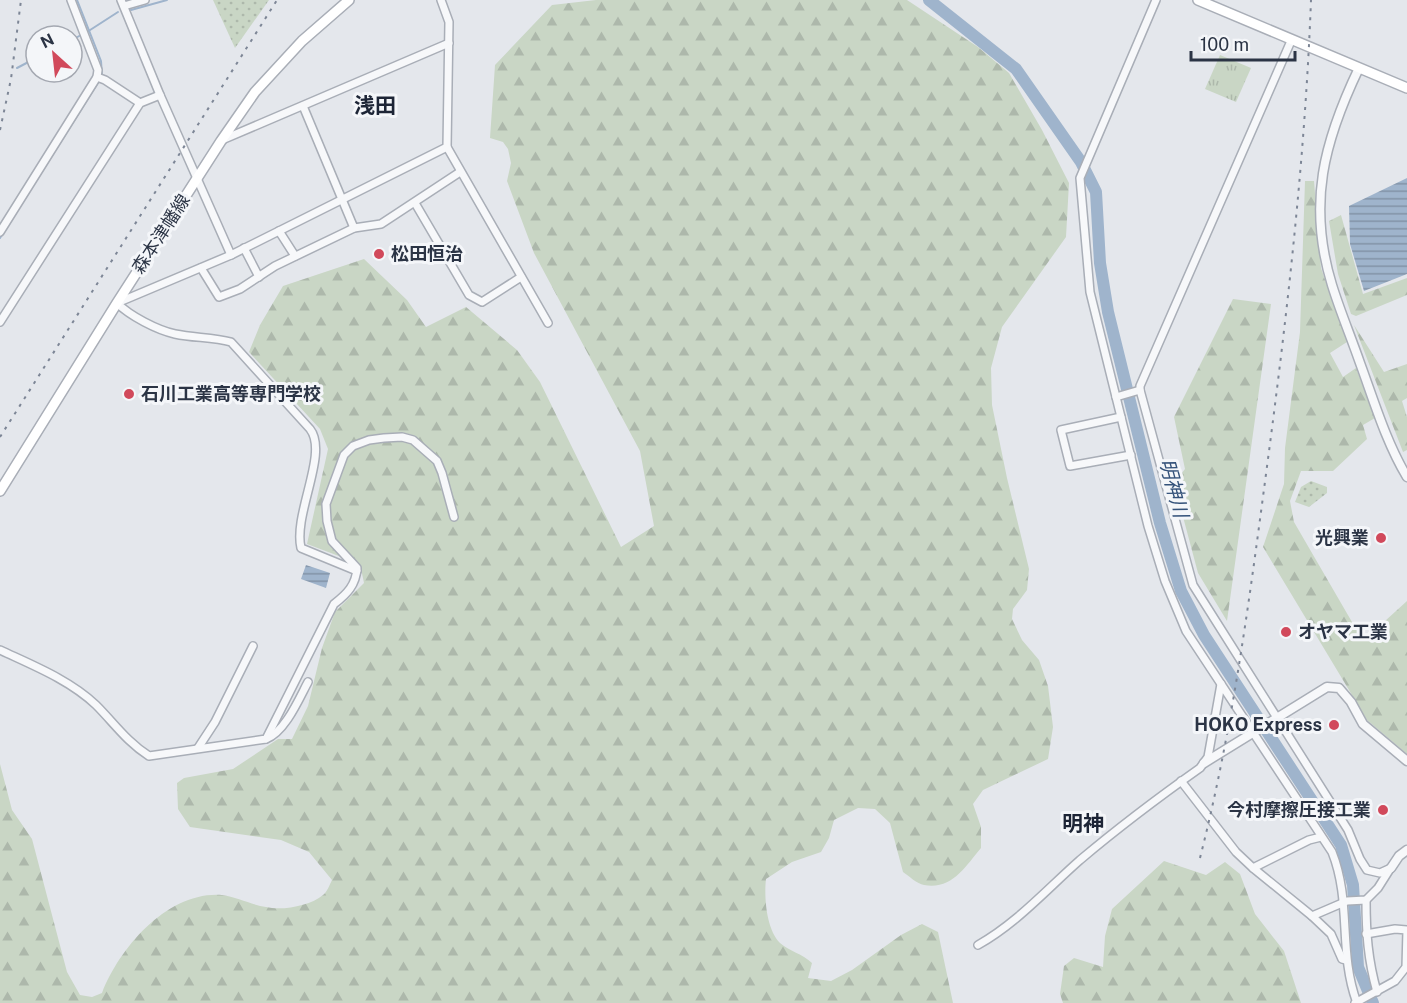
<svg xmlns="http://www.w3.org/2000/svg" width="1407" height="1003" font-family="'Public Sans','Noto Sans JP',sans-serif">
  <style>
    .grass { fill: url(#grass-tufts) }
    .forest { fill: url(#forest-firs) }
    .park { fill: url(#park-dots) }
    .water { fill: url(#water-rules) }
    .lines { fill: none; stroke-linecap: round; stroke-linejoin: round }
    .stream { stroke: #9fb4cc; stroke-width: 2 }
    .river { stroke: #9fb4cc; stroke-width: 12 }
    .minor-casing { stroke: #a9aeb7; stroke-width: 10 }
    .tertiary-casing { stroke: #a9aeb7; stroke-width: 11 }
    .secondary-casing { stroke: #a9aeb7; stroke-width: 12 }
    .minor { stroke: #f7f8fa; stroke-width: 7 }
    .tertiary { stroke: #f7f8fa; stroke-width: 8 }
    .secondary { stroke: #fff; stroke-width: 9 }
    .rail { stroke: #7d8696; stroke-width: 2; stroke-dasharray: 3 6; stroke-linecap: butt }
    .poi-dot { fill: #d1495b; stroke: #f4f6f9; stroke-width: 2 }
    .labels { text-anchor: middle; stroke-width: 6; stroke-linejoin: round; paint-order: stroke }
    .street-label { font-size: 18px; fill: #2b3445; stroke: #f4f6f9 }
    .poi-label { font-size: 18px; font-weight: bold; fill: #2b3445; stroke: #f4f6f9; text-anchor: start }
    .water-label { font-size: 20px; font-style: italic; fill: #34527a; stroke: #f4f6f9 }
    .quarter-label { font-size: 21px; font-weight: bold; fill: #1d2536; stroke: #f4f6f9 }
  </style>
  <defs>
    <pattern id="grass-tufts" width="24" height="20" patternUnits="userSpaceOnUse" patternTransform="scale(1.5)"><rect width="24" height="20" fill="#c9d6c5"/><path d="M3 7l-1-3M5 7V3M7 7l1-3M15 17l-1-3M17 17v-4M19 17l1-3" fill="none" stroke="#adb8ab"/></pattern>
    <pattern id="forest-firs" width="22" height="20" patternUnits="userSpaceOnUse" patternTransform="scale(1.5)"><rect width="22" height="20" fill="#c9d6c5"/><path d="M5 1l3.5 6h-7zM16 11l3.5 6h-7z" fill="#adb8ab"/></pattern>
    <pattern id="park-dots" width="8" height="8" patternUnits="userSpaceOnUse" patternTransform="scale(1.5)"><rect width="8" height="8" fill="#c9d6c5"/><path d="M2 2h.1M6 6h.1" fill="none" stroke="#adb8ab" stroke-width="1.8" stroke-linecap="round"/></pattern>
    <pattern id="water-rules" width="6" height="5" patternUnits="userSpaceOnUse" patternTransform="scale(1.5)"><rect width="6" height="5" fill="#9fb4cc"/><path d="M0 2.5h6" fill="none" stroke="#8293a7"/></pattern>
  </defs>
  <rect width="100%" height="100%" fill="#e4e7ec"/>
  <polygon class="grass" points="1220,55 1251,68 1236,102 1205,89"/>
  <g class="forest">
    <path d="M596 0H907L978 47 1009 73 1042 130 1069 183 1066 237 1002 327 991 368 992 405 1007 478 1029 569 1027 590 1013 609 1012 619 1022 640 1039 660 1048 686 1053 727 1048 759 983 790 973 804 981 827V848C965 867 952 890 924 885 917 884 909 876 903 872L890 823 875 809 858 808 834 820 829 838 821 852 792 862 766 879C764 896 766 929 780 943 789 951 803 954 812 963L808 978 831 981 852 970 901 935 922 924 938 932 953 1003H0V764L12 810 32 839 67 972 80 995 92 997 102 993C120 947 168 891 222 895 237 897 252 905 266 907 282 911 310 906 323 895 327 892 330 884 332 880L309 852 281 840 190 827 178 809 177 783 184 778 233 769 278 739H292L308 706 322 648 335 612 364 583 360 564 307 544 328 449 320 429 249 352 260 325 283 286 364 259 407 300 426 327 466 307 517 350 540 382 621 547 654 526 640 451 534 253 507 181 511 163 508 149 503 142 490 138 495 65 552 5Z"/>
    <polygon points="1305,181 1314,181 1321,268 1347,342 1330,353 1343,377 1356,368 1375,418 1363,425 1367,439 1333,471 1301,471 1290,501 1294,522 1363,641 1407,601 1407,754 1367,720 1263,547 1284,484 1285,448 1300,332"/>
    <polygon points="1341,215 1363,294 1407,278 1407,295 1356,316 1351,314 1338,274 1329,221"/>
    <polygon points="1233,299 1271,304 1227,621 1198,573 1174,483 1185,469 1174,417"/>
    <polygon points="1354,325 1384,372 1407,364 1407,398 1402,401 1407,417 1407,450 1403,452"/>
    <polygon points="1164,861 1206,875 1225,862 1240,874 1255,914 1284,951 1301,1003 1063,1003 1060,994 1064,966 1074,958 1103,967 1105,936 1112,909"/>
  </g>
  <g class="park">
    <polygon points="213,0 269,0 235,48"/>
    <polygon points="1311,481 1327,487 1327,493 1309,507 1295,502 1301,487"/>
  </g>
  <g class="water">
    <polygon points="1407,178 1407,274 1364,291 1350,244 1349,206"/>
    <polygon points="306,565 330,573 326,588 301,579"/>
  </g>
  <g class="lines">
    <g class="stream">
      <polyline points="77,0 101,61 102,76"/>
      <polyline points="131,10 167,0"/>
      <polyline points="87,32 118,12"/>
      <polyline points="72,40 81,35"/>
      <polyline points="17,68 36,58"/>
      <polyline points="0,238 99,81"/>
    </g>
    <polyline class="river" points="929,0 1016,69 1081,162 1096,192 1100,263 1108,312 1160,523 1181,591 1204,635 1341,845 1353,885 1358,967 1373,1003"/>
    <defs>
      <g id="minor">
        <polyline points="121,0 160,95 231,255"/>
        <path d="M1156 0 1080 178 1090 292 1148 526 1165 581 1186 631 1332 852C1352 902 1338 952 1357 1003"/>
        <polyline points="124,6 145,0"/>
        <polyline points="1291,41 1140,386 1140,390 1193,585 1348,830 1360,859 1367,870 1380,873 1391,868"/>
        <polyline points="97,77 105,80 140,103"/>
        <polyline points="303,106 354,228"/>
        <polyline points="222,140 449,43"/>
        <polyline points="447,147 548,323"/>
        <polyline points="415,203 469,295 482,302 521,277"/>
        <polyline points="279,231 295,256"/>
        <polyline points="0,232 97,77 98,70 71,0"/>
        <polyline points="244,248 259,277"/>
        <polyline points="201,268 219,297 240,289 275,266 354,228 381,224 460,172"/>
        <polyline points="0,322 140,103 160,95"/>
        <polyline points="1116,397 1140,390"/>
        <polyline points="1121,417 1061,430 1070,466 1131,455"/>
        <path d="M357 571 301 548C293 514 329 453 310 429L231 342C213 337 194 338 175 334 157 330 130 316 117 303L231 255 447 147 449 22 441 0"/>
        <path d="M0 650C32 665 70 680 96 705 114 723 127 742 149 756L266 739 334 604C347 594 356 585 357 568L332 541 327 521 326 504 344 455 353 446 369 440 384 438 402 437 413 440 437 461 442 473 454 517"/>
        <path d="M266 739C285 732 299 699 308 682"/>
        <polyline points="198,748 215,722 253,646"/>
        <polyline points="1181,781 1236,852 1253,868 1312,916 1347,901 1366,900 1378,888 1390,869"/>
        <polyline points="1253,868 1309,840 1321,837"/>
        <path d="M1366 900C1366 933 1368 960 1377 992"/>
        <polyline points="1312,916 1331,934 1342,959 1346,960"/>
        <path d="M978 945C1017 923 1046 890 1080 860 1118 828 1159 797 1200 768L1208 757 1221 684"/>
        <polyline points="1355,1003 1395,981 1406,967 1407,930 1395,929 1366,934"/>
      </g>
      <g id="tertiary">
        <path d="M1359 68C1324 141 1307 204 1332 285 1340 311 1351 337 1360 363 1374 401 1386 442 1407 477"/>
        <polyline points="1204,763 1327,687 1339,688 1351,702 1363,724 1407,761"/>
        <polyline points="1391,868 1399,856 1407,850"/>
      </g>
      <g id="secondary">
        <polyline points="1198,0 1407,88"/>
        <polyline points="0,491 117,303 221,141 255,92 302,41 349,0"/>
      </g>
    </defs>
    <use href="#minor" class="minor-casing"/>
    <use href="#tertiary" class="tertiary-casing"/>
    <use href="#secondary" class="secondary-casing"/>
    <use href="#minor" class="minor"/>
    <use href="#tertiary" class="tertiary"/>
    <use href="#secondary" class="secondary"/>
    <g class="rail">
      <polyline points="0,130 11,79 21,0"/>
      <polyline points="0,437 277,0"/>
      <path d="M1200 858C1232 732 1249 603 1266 474 1287 316 1305 159 1311 0"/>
    </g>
  </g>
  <g class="poi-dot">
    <circle cx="379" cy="254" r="6"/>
    <circle cx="129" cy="394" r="6"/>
    <circle cx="1381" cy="538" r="6"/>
    <circle cx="1286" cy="632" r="6"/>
    <circle cx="1334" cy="725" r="6"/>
    <circle cx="1383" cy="810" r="6"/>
  </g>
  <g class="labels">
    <g class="street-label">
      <text transform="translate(161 234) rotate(-57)" y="6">森本津幡線</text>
    </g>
    <g class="poi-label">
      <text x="391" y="260">松田恒治</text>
      <text x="141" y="400">石川工業高等専門学校</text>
      <text x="1369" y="544" text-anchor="end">光興業</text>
      <text x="1298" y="638">オヤマ工業</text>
      <text x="1322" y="731" text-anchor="end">HOKO Express</text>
      <text x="1371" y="816" text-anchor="end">今村摩擦圧接工業</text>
    </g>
    <g class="water-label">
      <text transform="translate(1174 488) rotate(75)" y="7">明神川</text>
    </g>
    <g class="quarter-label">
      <text x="375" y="113">浅田</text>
      <text x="1083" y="831">明神</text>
    </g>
  </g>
  <g transform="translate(54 54) rotate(333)"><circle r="28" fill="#f4f6f9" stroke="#a4a8b1" stroke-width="1.5"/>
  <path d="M0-4.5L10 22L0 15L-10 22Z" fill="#d1495b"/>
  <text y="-9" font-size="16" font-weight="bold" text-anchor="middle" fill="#2b3445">N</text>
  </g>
  <path d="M1191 51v9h104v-9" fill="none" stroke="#2b3445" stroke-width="3"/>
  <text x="1200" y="51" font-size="18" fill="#2b3445" stroke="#f4f6f9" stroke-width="4.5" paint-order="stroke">100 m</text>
</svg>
